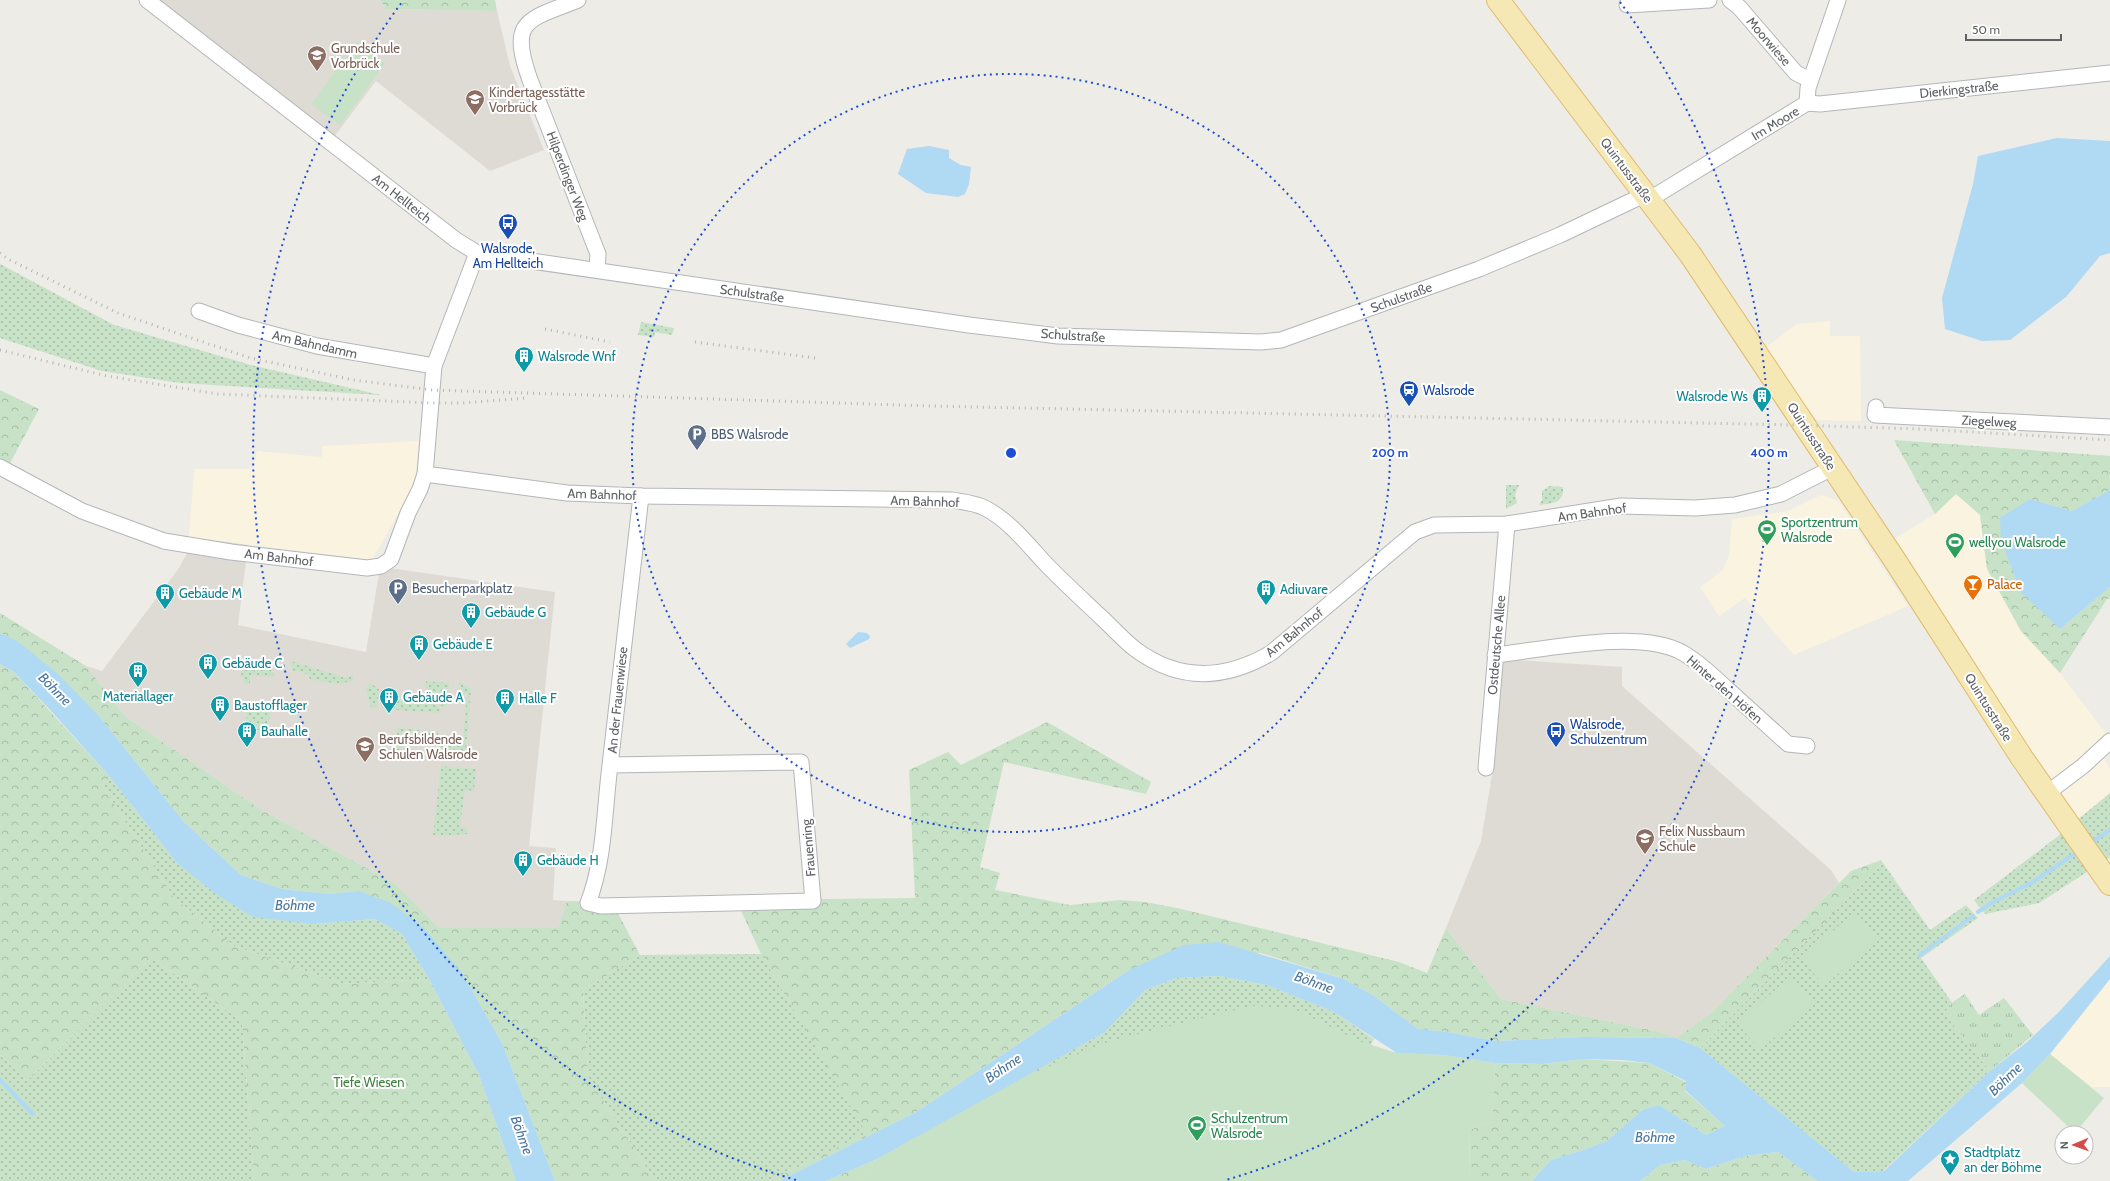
<svg xmlns="http://www.w3.org/2000/svg" width="2110" height="1181" font-family="Cabin,sans-serif">
  <style>
    .commercial { fill: #faf3df }
    .education { fill: #dedbd5 }
    .grass { fill: url(#grass-dots) }
    .forest { fill: url(#forest-crowns) }
    .park { fill: url(#park-tufts) }
    .garden { fill: #c7e2c6 }
    .water { fill: #b0d9f4 }
    .lines { fill: none; stroke-linecap: round; stroke-linejoin: round }
    .stream { stroke: #b0d9f4; stroke-width: 4 }
    .street-casing { stroke: #b3b6b9; stroke-width: 17 }
    .primary-casing { stroke: #e0bb6d; stroke-width: 24 }
    .street { stroke: #fff; stroke-width: 15 }
    .primary { stroke: #f5e8b4; stroke-width: 22 }
    .rail { stroke: #b4b5b5; stroke-width: 3; stroke-dasharray: 1 5; stroke-linecap: butt }
    .ring { fill: none; stroke: #1d4ed8; stroke-width: 2; stroke-dasharray: 2 4 }
    .labels { text-anchor: middle; stroke-width: 4; stroke-linejoin: round; paint-order: stroke }
    .street-label { font-size: 13px; fill: #5e6164; stroke: #fff }
    .education-label { font-size: 13px; fill: #785e54; stroke: #fff; text-anchor: start }
    .transit-label { font-size: 13px; fill: #164399; stroke: #fff; text-anchor: start }
    .culture-label { font-size: 13px; fill: #0d838f; stroke: #fff; text-anchor: start }
    .service-label { font-size: 13px; fill: #4e5e75; stroke: #fff; text-anchor: start }
    .leisure-label { font-size: 13px; fill: #27864d; stroke: #fff; text-anchor: start }
    .food-label { font-size: 13px; fill: #c56008; stroke: #fff; text-anchor: start }
    .park-label { font-size: 13px; fill: #418141; stroke: #fff }
    .water-label { font-size: 14px; font-style: italic; fill: #4b769c; stroke: #fff }
    .centre { fill: #1d4ed8; stroke: #fff; stroke-width: 2 }
    .ring-label { font-size: 12px; text-anchor: middle; font-weight: bold; fill: #1d4ed8; stroke: #fff; stroke-width: 4; stroke-linejoin: round; paint-order: stroke }
  </style>
  <defs>
    <pattern id="grass-dots" width="8" height="8" patternUnits="userSpaceOnUse"><rect width="8" height="8" fill="#c7e2c6"/><path d="M2 2h.1M6 6h.1" fill="none" stroke="#a5bba4" stroke-width="1.8" stroke-linecap="round"/></pattern>
    <pattern id="forest-crowns" width="20" height="18" patternUnits="userSpaceOnUse"><rect width="20" height="18" fill="#c7e2c6"/><path d="M2 6a3 3 0 1 1 6 0M12 15a3 3 0 1 1 6 0" fill="none" stroke="#a5bba4"/></pattern>
    <pattern id="park-tufts" width="24" height="20" patternUnits="userSpaceOnUse"><rect width="24" height="20" fill="#c7e2c6"/><path d="M3 7l-1-3M5 7V3M7 7l1-3M15 17l-1-3M17 17v-4M19 17l1-3" fill="none" stroke="#a5bba4"/></pattern>
  </defs>
  <rect width="100%" height="100%" fill="#eeece6"/>
  <g class="commercial">
    <polygon points="1830,321 1830,336 1860,336 1861,421 1817,420 1762,350 1797,324"/>
    <polygon points="419,441 415,484 372,560 189,537 194,469 253,469 257,451 322,457 322,446"/>
    <polygon points="1956,494 1980,515 1987,569 2021,631 2060,673 2110,739 2102,754 2110,769 2110,793 2078,819 2003,709 1894,539 1935,514"/>
    <polygon points="1821,495 1839,501 1908,606 1794,655 1745,598 1719,616 1700,587 1723,570 1729,555 1732,519 1788,511"/>
    <polygon points="2110,979 2110,1087 2092,1087 2050,1054"/>
  </g>
  <g class="education">
    <polygon points="160,0 380,0 386,9 497,11 510,66 544,150 490,171 376,81 334,137"/>
    <polygon points="195,538 248,545 238,625 366,652 379,573 390,568 555,592 529,846 556,848 553,900 567,901 558,928 439,928 397,885 260,809 125,716 86,666 102,671 179,568"/>
    <polygon points="1500,659 1622,667 1622,686 1831,870 1839,883 1710,1014 1676,1038 1660,1032 1501,999 1446,928 1481,841 1496,751"/>
  </g>
  <g class="grass">
    <polygon points="0,264 114,325 251,365 381,395 180,383 102,371 0,338"/>
    <polygon points="641,322 674,328 672,335 655,332 654,337 638,335"/>
    <polygon points="1506,485 1519,485 1515,495 1517,503 1506,509"/>
    <path d="M1549 486 1563 487C1565 503 1551 504 1539 505L1542 500V491Z"/>
    <path d="M246 657C258 661 273 663 274 677L250 675V684L244 683V677H241L243 660Z"/>
    <polygon points="291,661 346,678 353,675 353,680 341,684 313,680 310,679 308,674 292,670"/>
    <path d="M426 681 449 683 447 707C436 707 425 692 426 681Z"/>
    <polygon points="459,681 471,689 466,749 464,751 436,748 441,740 443,743 463,744 467,694 462,693"/>
    <polygon points="370,683 379,689 377,708 371,708 366,689"/>
    <polygon points="386,689 391,689 391,699 419,702 420,694 441,709 439,713 384,709"/>
    <polygon points="246,709 271,711 267,730 247,730"/>
    <polygon points="397,728 438,732 438,736 428,744 428,736 402,732 399,761 393,761"/>
    <polygon points="441,766 476,769 474,791 465,790 460,827 467,828 467,834 433,836"/>
    <polygon points="110,777 177,863 314,924 375,919 402,934 429,979 343,984 234,946 174,898 102,785"/>
    <polygon points="2110,793 2110,857 2039,903 1985,914 1974,900 2057,837"/>
    <polygon points="1883,863 1930,930 1966,905 1978,918 1921,958 1953,1004 1944,1013 1990,1071 1883,1171 1854,1172 1700,1048"/>
    <polygon points="761,954 867,1133 770,1181 655,1181 588,1077 583,990 640,955"/>
    <polygon points="151,958 242,1021 254,1180 256,1181 0,1181 0,1055 27,1081"/>
    <polygon points="1219,976 1267,985 1334,1012 1374,1039 1365,1056 940,1181 1013,1105 1017,1080 1105,1032 1145,990 1177,978"/>
  </g>
  <g class="forest">
    <polygon points="380,0 495,0 497,11 386,9"/>
    <polygon points="0,390 39,409 8,467 0,462"/>
    <polygon points="1894,440 2110,456 2110,490 2072,511 2030,499 2060,629 2110,587 2110,599 2107,599 2060,673 2021,631 1987,569 1980,515 1956,494 1935,514"/>
    <polygon points="0,613 86,666 125,716 260,809 397,885 439,928 558,928 567,901 612,902 640,955 583,990 588,1077 655,1181 555,1181 502,1043 462,973 358,891 329,894 282,889 241,875 184,822 98,715 3,634 0,633"/>
    <polygon points="0,664 14,672 110,777 102,785 174,898 234,946 343,984 429,979 479,1075 516,1181 254,1181 242,1021 151,958 27,1081 0,1055"/>
    <polygon points="1047,722 1151,782 1146,794 1004,762 980,867 1000,873 995,890 1070,905 1120,900 1145,902 1177,908 1399,962 1427,973 1446,928 1501,999 1660,1032 1676,1038 1710,1014 1851,871 1881,860 1883,863 1700,1048 1676,1038 1584,1037 1496,1041 1447,1032 1418,1029 1374,996 1344,979 1261,953 1129,970 918,1111 779,1181 770,1181 866,1133 761,954 736,900 915,898 909,770 948,752 961,765"/>
    <polygon points="1583,1059 1649,1063 1686,1082 1685,1091 1725,1126 1706,1135 1659,1105 1642,1110 1607,1141 1583,1150 1551,1160 1532,1181 1470,1181 1469,1130 1492,1122 1495,1063 1542,1064"/>
    <polygon points="1778,1152 1818,1181 1640,1181 1660,1165 1685,1160 1706,1169 1745,1156"/>
    <polygon points="877,1159 856,1181 826,1181"/>
  </g>
  <polygon class="park" points="1965,994 1979,1015 2004,998 2033,1035 1990,1071 1944,1013 1954,1001"/>
  <g class="garden">
    <polygon points="357,42 385,63 340,125 311,104"/>
    <polygon points="1855,912 1879,939 1824,986 1801,958"/>
    <polygon points="1791,976 1815,1003 1760,1050 1737,1023"/>
    <polygon points="1252,1006 1292,1008 1359,1041 1397,1053 1444,1055 1495,1063 1492,1122 1469,1130 1470,1181 856,1181 877,1159 1017,1080 1110,1041"/>
    <polygon points="2050,1054 2104,1098 2075,1133 2022,1083"/>
  </g>
  <g class="water">
    <polygon points="2057,138 2110,141 2110,253 2100,256 2066,297 2010,340 1982,341 1945,329 1942,298 1973,184 1978,156"/>
    <polygon points="929,146 949,150 949,158 961,165 971,167 969,184 965,194 958,197 926,193 898,174 907,149"/>
    <polygon points="2110,490 2110,587 2060,629 2020,591 2001,539 2000,518 2030,499 2072,511"/>
    <polygon points="858,632 867,633 870,636 869,639 850,648 846,644"/>
    <polygon points="0,633 17,641 57,673 98,715 184,822 241,875 282,889 329,894 358,891 389,902 423,927 462,973 502,1043 555,1181 516,1181 479,1075 429,979 402,934 375,919 314,924 253,917 216,894 177,863 110,777 52,712 14,672 0,664"/>
    <polygon points="1219,942 1344,979 1374,996 1418,1029 1447,1032 1496,1041 1584,1037 1676,1038 1700,1048 1854,1172 1884,1171 1990,1071 2027,1042 2059,1012 2110,956 2110,979 2050,1054 2022,1083 1908,1181 1818,1181 1778,1152 1745,1156 1706,1169 1685,1160 1660,1165 1640,1181 1532,1181 1551,1160 1583,1150 1607,1141 1642,1110 1659,1105 1706,1135 1725,1126 1685,1090 1686,1081 1649,1063 1622,1060 1583,1059 1542,1064 1495,1063 1444,1055 1397,1053 1334,1012 1267,985 1219,976 1177,978 1145,990 1105,1032 877,1159 826,1181 779,1181 918,1111 1129,970 1184,945"/>
  </g>
  <g class="lines">
    <g class="stream">
      <polyline points="2089,844 2110,830"/>
      <polyline points="1978,912 1991,903 2031,883 2079,851"/>
      <polyline points="1919,956 1973,916"/>
      <polyline points="0,1080 33,1114"/>
    </g>
    <defs>
      <g id="street">
        <polyline points="147,0 456,240 477,253 969,325 1058,336 1261,342 1281,340 1479,269 1560,235 1646,194"/>
        <path d="M578 0C528 20 508 19 530 80L598 254 597 270"/>
        <polyline points="1730,0 1739,7 1796,73 1810,80"/>
        <polyline points="1627,5 1709,0"/>
        <polyline points="1807,103 1820,104 2110,73"/>
        <polyline points="1807,103 1808,88 1838,0"/>
        <polyline points="1650,199 1807,103"/>
        <polyline points="199,311 238,325 317,346 434,366"/>
        <polyline points="1876,407 1875,415 2110,427"/>
        <polyline points="0,467 82,511 164,541 231,552 367,568 381,566 391,559 408,513 420,489 425,474 434,366 477,253"/>
        <path d="M425 474 567 493 641 496 952 500C963 502 975 503 985 508 1008 520 1025 541 1043 561 1062 581 1082 599 1102 618 1113 628 1123 640 1135 649 1179 682 1225 680 1271 653L1415 532 1434 525 1507 524 1621 506 1695 508 1735 505 1781 494 1832 468"/>
        <path d="M1495 655C1543 650 1640 628 1683 653 1699 662 1712 675 1725 687 1746 706 1767 725 1788 744L1807 746"/>
        <path d="M610 765 801 762 813 901 601 906 588 903C604 862 604 817 609 774 620 681 630 589 641 496"/>
        <polyline points="1486,768 1507,524"/>
        <polyline points="2046,794 2083,766 2110,741"/>
      </g>
      <polyline id="primary" points="1498,0 1690,254 1896,562 2022,758 2110,884"/>
    </defs>
    <use href="#street" class="street-casing"/>
    <use href="#primary" class="primary-casing"/>
    <use href="#street" class="street"/>
    <use href="#primary" class="primary"/>
    <g class="rail">
      <polyline points="0,253 10,260 118,313 250,358 354,380 432,390 931,406 1793,425 1920,429 2110,440"/>
      <polyline points="545,329 610,342"/>
      <polyline points="695,342 815,358"/>
      <polyline points="0,350 107,376 218,394 431,403 462,403 527,398"/>
    </g>
  </g>
  <g class="ring">
    <circle cx="1011" cy="453" r="379"/>
    <path d="M796 1180A758 758 0 0 1 402 2M1620 2A758 758 0 0 1 1226 1180"/>
  </g>
  <defs>
    <symbol id="school-pin" viewBox="-11 -11 22 30"><path d="M0 17L-7.5 6A9.5 9.5 0 1 1 7.5 6Z" fill="#8d6e63" stroke="#fff"/><path d="M0-5L7-2L0 1L-7-2ZM-4 1L0 2.5L4 1V4Q0 6-4 4Z" fill="#fff"/></symbol>
    <symbol id="bus-pin" viewBox="-11 -11 22 30"><path d="M0 17L-7.5 6A9.5 9.5 0 1 1 7.5 6Z" fill="#1a4fb4" stroke="#fff"/><path d="M-5-6H5V4H4V6H2V4H-2V6H-4V4H-5ZM-3.5-4V0h7V-4ZM-3.5 1.2v1.5H-2V1.2ZM2 1.2v1.5H3.5V1.2Z" fill="#fff"/></symbol>
    <symbol id="building-pin" viewBox="-11 -11 22 30"><path d="M0 17L-7.5 6A9.5 9.5 0 1 1 7.5 6Z" fill="#0f9aa8" stroke="#fff"/><path d="M-4-6H4V6H1V3H-1V6H-4ZM-2.5-4.3h1.7v1.8h-1.7ZM.8-4.3h1.7v1.8H.8ZM-2.5-1h1.7V.8h-1.7ZM.8-1h1.7V.8H.8Z" fill="#fff"/></symbol>
    <symbol id="station-pin" viewBox="-11 -11 22 30"><path d="M0 17L-7.5 6A9.5 9.5 0 1 1 7.5 6Z" fill="#1a4fb4" stroke="#fff"/><path d="M-3-6H3Q5-6 5-4V2Q5 4 3 4L4.5 6H3L1.5 4h-3L-3 6H-4.5L-3 4Q-5 4-5 2V-4Q-5-6-3-6ZM-3.5-4v3h7v-3ZM-3.5 1v1.5H-2V1ZM2 1v1.5H3.5V1Z" fill="#fff"/></symbol>
    <symbol id="parking-pin" viewBox="-11 -11 22 30"><path d="M0 17L-7.5 6A9.5 9.5 0 1 1 7.5 6Z" fill="#5c6f8a" stroke="#fff"/><path d="M-3.5-5.5H1a3.5 3.5 0 0 1 0 7H-1V5.5H-3.5ZM-1-3.4V-.6H.8a1.4 1.4 0 0 0 0-2.8Z" fill="#fff"/></symbol>
    <symbol id="stadium-pin" viewBox="-11 -11 22 30"><path d="M0 17L-7.5 6A9.5 9.5 0 1 1 7.5 6Z" fill="#2e9e5b" stroke="#fff"/><path d="M0-5a6.5 5 0 1 0 0 10a6.5 5 0 1 0 0-10ZM-3.5-1.8h7v3.6h-7Z" fill="#fff"/></symbol>
    <symbol id="bar-pin" viewBox="-11 -11 22 30"><path d="M0 17L-7.5 6A9.5 9.5 0 1 1 7.5 6Z" fill="#e8710a" stroke="#fff"/><path d="M-6-5H6L.8 .8V4.5H3.5V6h-7V4.5H-.8V.8Z" fill="#fff"/></symbol>
    <symbol id="sight-pin" viewBox="-11 -11 22 30"><path d="M0 17L-7.5 6A9.5 9.5 0 1 1 7.5 6Z" fill="#0f9aa8" stroke="#fff"/><path d="M0-6L1.8-2.2L6-1.7L2.9 1.2L3.7 5.4L0 3.3L-3.7 5.4L-2.9 1.2L-6-1.7L-1.8-2.2Z" fill="#fff"/></symbol>
  </defs>
  <g fill-rule="evenodd">
    <use href="#school-pin" x="306" y="44" width="22" height="30"/>
    <use href="#school-pin" x="464" y="88" width="22" height="30"/>
    <use href="#bus-pin" x="497" y="212" width="22" height="30"/>
    <use href="#building-pin" x="513" y="345" width="22" height="30"/>
    <use href="#station-pin" x="1398" y="379" width="22" height="30"/>
    <use href="#building-pin" x="1751" y="385" width="22" height="30"/>
    <use href="#parking-pin" x="686" y="423" width="22" height="30"/>
    <use href="#stadium-pin" x="1756" y="518" width="22" height="30"/>
    <use href="#stadium-pin" x="1944" y="531" width="22" height="30"/>
    <use href="#bar-pin" x="1962" y="573" width="22" height="30"/>
    <use href="#parking-pin" x="387" y="577" width="22" height="30"/>
    <use href="#building-pin" x="1255" y="578" width="22" height="30"/>
    <use href="#building-pin" x="154" y="582" width="22" height="30"/>
    <use href="#building-pin" x="460" y="601" width="22" height="30"/>
    <use href="#building-pin" x="408" y="633" width="22" height="30"/>
    <use href="#building-pin" x="197" y="652" width="22" height="30"/>
    <use href="#building-pin" x="127" y="660" width="22" height="30"/>
    <use href="#building-pin" x="378" y="686" width="22" height="30"/>
    <use href="#building-pin" x="494" y="687" width="22" height="30"/>
    <use href="#building-pin" x="209" y="694" width="22" height="30"/>
    <use href="#building-pin" x="236" y="720" width="22" height="30"/>
    <use href="#bus-pin" x="1545" y="720" width="22" height="30"/>
    <use href="#school-pin" x="354" y="735" width="22" height="30"/>
    <use href="#school-pin" x="1634" y="827" width="22" height="30"/>
    <use href="#building-pin" x="512" y="849" width="22" height="30"/>
    <use href="#stadium-pin" x="1186" y="1114" width="22" height="30"/>
    <use href="#sight-pin" x="1939" y="1148" width="22" height="30"/>
  </g>
  <g class="labels">
    <g class="street-label">
      <text transform="translate(1769 41) rotate(49)" y="5">Moorwiese</text>
      <text transform="translate(1959 89) rotate(-6)" y="5">Dierkingstraße</text>
      <text transform="translate(1775 123) rotate(-31)" y="5">Im Moore</text>
      <text transform="translate(1627 170) rotate(53)" y="5">Quintusstraße</text>
      <text transform="translate(568 176) rotate(69)" y="5">Hilperdinger Weg</text>
      <text transform="translate(402 198) rotate(38)" y="5">Am Hellteich</text>
      <text transform="translate(752 293) rotate(8)" y="5">Schulstraße</text>
      <text transform="translate(1401 297) rotate(-20)" y="5">Schulstraße</text>
      <text transform="translate(1073 335) rotate(4)" y="5">Schulstraße</text>
      <text transform="translate(315 344) rotate(13)" y="5">Am Bahndamm</text>
      <text transform="translate(1989 421) rotate(3)" y="5">Ziegelweg</text>
      <text transform="translate(1812 436) rotate(57)" y="5">Quintusstraße</text>
      <text transform="translate(602 494) rotate(2)" y="5">Am Bahnhof</text>
      <text transform="translate(925 501) rotate(2)" y="5">Am Bahnhof</text>
      <text transform="translate(1592 512) rotate(-8)" y="5">Am Bahnhof</text>
      <text transform="translate(279 557) rotate(7)" y="5">Am Bahnhof</text>
      <text transform="translate(1294 632) rotate(-39)" y="5">Am Bahnhof</text>
      <text transform="translate(1496 645) rotate(-85)" y="5">Ostdeutsche Allee</text>
      <text transform="translate(1725 689) rotate(41)" y="5">Hinter den Höfen</text>
      <text transform="translate(617 700) rotate(-84)" y="5">An der Frauenwiese</text>
      <text transform="translate(1989 707) rotate(58)" y="5">Quintusstraße</text>
      <text transform="translate(808 848) rotate(-95)" y="5">Frauenring</text>
    </g>
    <g class="education-label">
      <text x="331" y="53">Grundschule<tspan x="331" dy="15">Vorbrück</tspan></text>
      <text x="489" y="97">Kindertagesstätte<tspan x="489" dy="15">Vorbrück</tspan></text>
      <text x="379" y="744">Berufsbildende<tspan x="379" dy="15">Schulen Walsrode</tspan></text>
      <text x="1659" y="836">Felix Nussbaum<tspan x="1659" dy="15">Schule</tspan></text>
    </g>
    <g class="transit-label">
      <text x="508" y="253" text-anchor="middle">Walsrode,<tspan x="508" dy="15">Am Hellteich</tspan></text>
      <text x="1423" y="395">Walsrode</text>
      <text x="1570" y="729">Walsrode,<tspan x="1570" dy="15">Schulzentrum</tspan></text>
    </g>
    <g class="culture-label">
      <text x="538" y="361">Walsrode Wnf</text>
      <text x="1748" y="401" text-anchor="end">Walsrode Ws</text>
      <text x="1280" y="594">Adiuvare</text>
      <text x="179" y="598">Gebäude M</text>
      <text x="485" y="617">Gebäude G</text>
      <text x="433" y="649">Gebäude E</text>
      <text x="222" y="668">Gebäude C</text>
      <text x="138" y="701" text-anchor="middle">Materiallager</text>
      <text x="403" y="702">Gebäude A</text>
      <text x="519" y="703">Halle F</text>
      <text x="234" y="710">Baustofflager</text>
      <text x="261" y="736">Bauhalle</text>
      <text x="537" y="865">Gebäude H</text>
      <text x="1964" y="1157">Stadtplatz<tspan x="1964" dy="15">an der Böhme</tspan></text>
    </g>
    <g class="service-label">
      <text x="711" y="439">BBS Walsrode</text>
      <text x="412" y="593">Besucherparkplatz</text>
    </g>
    <g class="leisure-label">
      <text x="1781" y="527">Sportzentrum<tspan x="1781" dy="15">Walsrode</tspan></text>
      <text x="1969" y="547">wellyou Walsrode</text>
      <text x="1211" y="1123">Schulzentrum<tspan x="1211" dy="15">Walsrode</tspan></text>
    </g>
    <g class="food-label">
      <text x="1987" y="589">Palace</text>
    </g>
    <g class="park-label">
      <text x="369" y="1087">Tiefe Wiesen</text>
    </g>
    <g class="water-label">
      <text transform="translate(55 689) rotate(45)" y="5">Böhme</text>
      <text x="295" y="910">Böhme</text>
      <text transform="translate(1314 982) rotate(20)" y="5">Böhme</text>
      <text transform="translate(1003 1068) rotate(-34)" y="5">Böhme</text>
      <text transform="translate(2005 1079) rotate(-44)" y="5">Böhme</text>
      <text transform="translate(522 1135) rotate(70)" y="5">Böhme</text>
      <text x="1655" y="1142">Böhme</text>
    </g>
  </g>
  <circle cx="1011" cy="453" r="6" class="centre"/>
  <g class="ring-label">
    <text x="1390" y="457">200 m</text>
    <text x="1769" y="457">400 m</text>
  </g>
  <g transform="translate(2074 1145) rotate(268)"><circle r="19" fill="#ffffff" stroke="#bfc0c1"/>
  <path d="M0-3L7 15L0 10L-7 15Z" fill="#d44c47"/>
  <text y="-6" font-size="11" font-weight="bold" text-anchor="middle" fill="#5e6164">N</text>
  </g>
  <path d="M1966 34v6h95v-6" fill="none" stroke="#5e6164" stroke-width="2"/>
  <text x="1972" y="34" font-size="12" fill="#5e6164" stroke="#ffffff" stroke-width="3" paint-order="stroke">50 m</text>
</svg>
